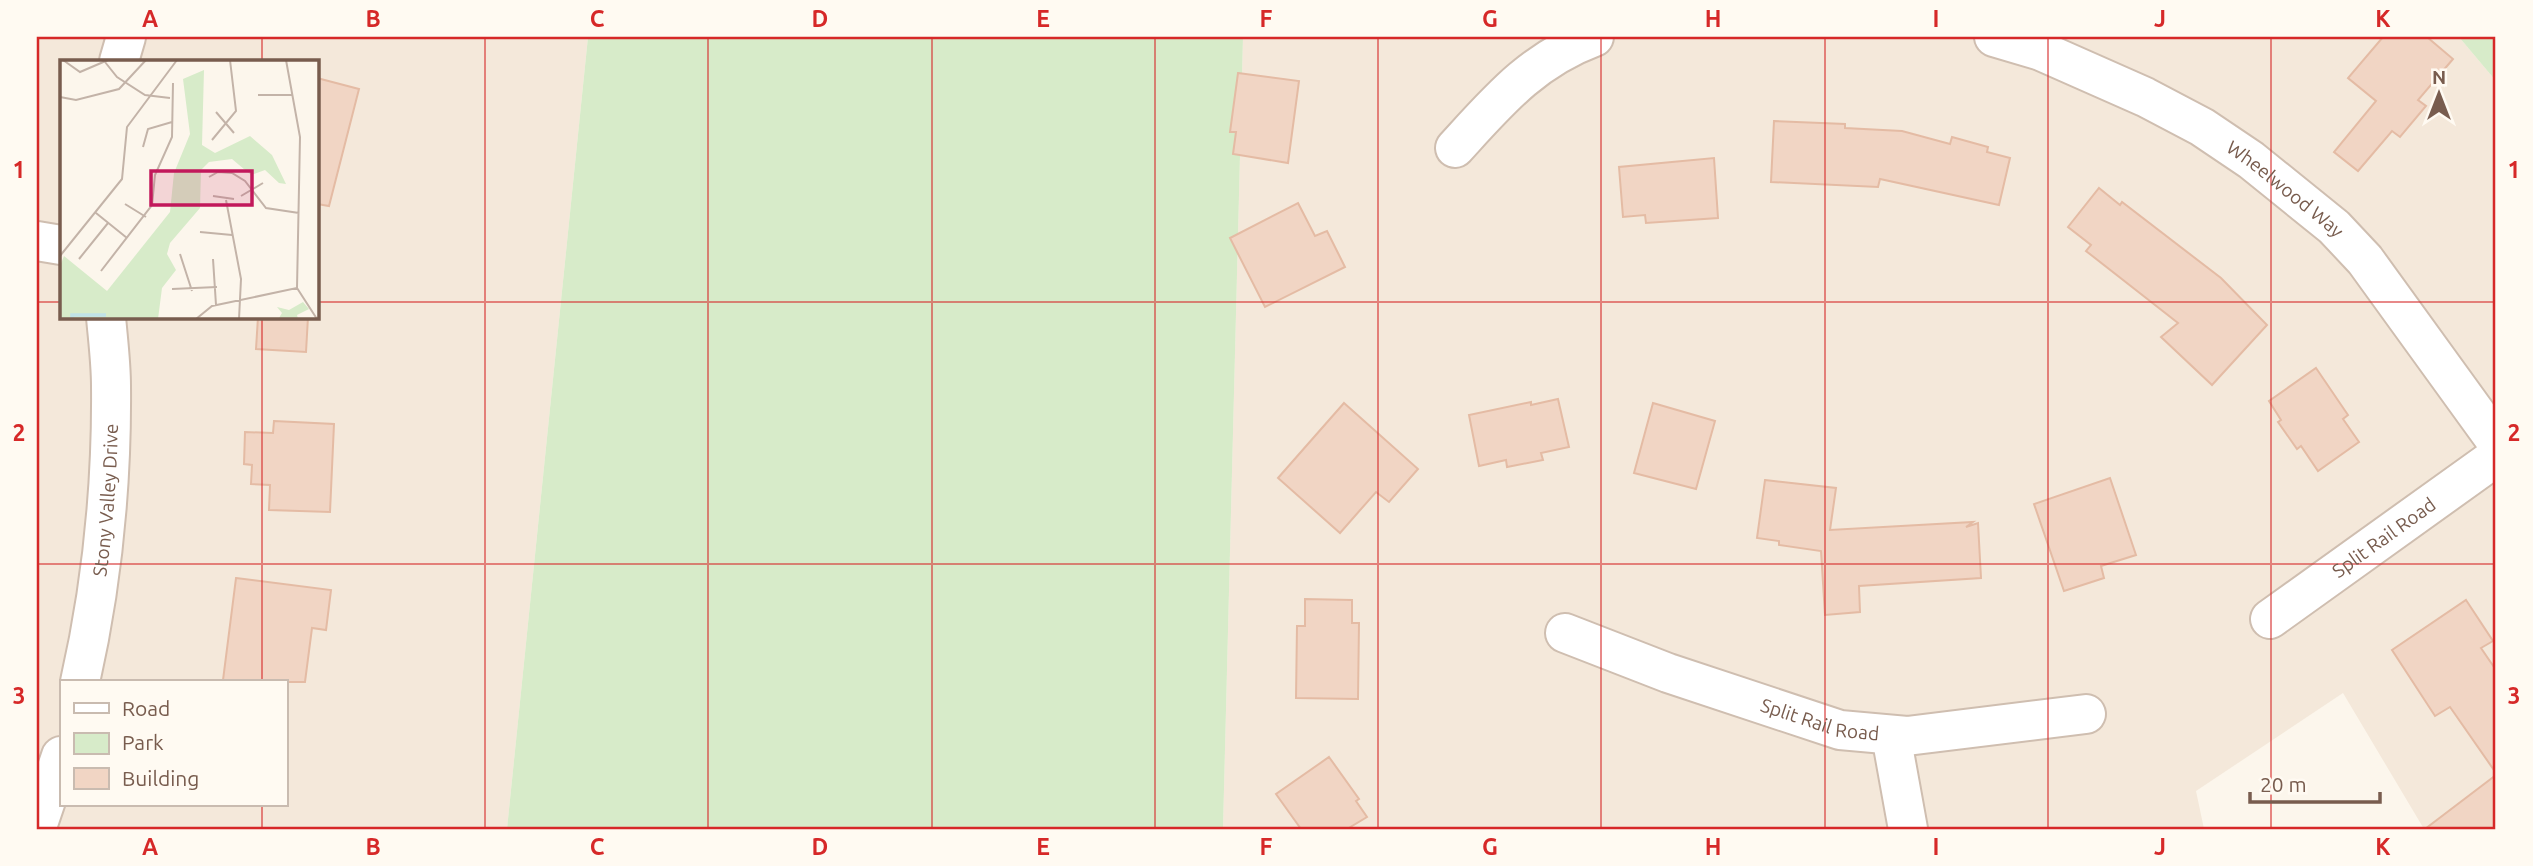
<svg xmlns="http://www.w3.org/2000/svg" width="2533" height="866" font-family="Ubuntu,sans-serif">
  <style>
    .residential { fill: #f4e8da; fill-rule: evenodd }
    .green { fill: #d7ebc9 }
    .building { fill: #f1d5c4; stroke: #e4bba4; stroke-width: 2 }
    .lines { fill: none; stroke-linecap: round; stroke-linejoin: round }
    .minor-casing { stroke: #cfbeb0; stroke-width: 42 }
    .minor { stroke: #fff; stroke-width: 38 }
    .grid { fill: none; stroke: #d62828; stroke-width: 2; stroke-opacity: 0.55 }
    .labels { text-anchor: middle; stroke-width: 6; stroke-linejoin: round; paint-order: stroke }
    .street-label { font-size: 19px; fill: #785c4e; stroke: #fffaf2 }
    .inset-river { fill: none; stroke: #c0e2e7; stroke-width: 3.5 }
    .inset-road { fill: none; stroke: #c3b3a8; stroke-width: 2 }
    .view { fill: #c2185b; fill-opacity: 0.15; stroke: #c2185b; stroke-width: 3.5 }
    .inset-edge { fill: none; stroke: #785c4e; stroke-width: 3.5 }
    .neatline { fill: none; stroke: #d62828; stroke-width: 2.5 }
    .grid-label { font-size: 23px; text-anchor: middle; font-weight: bold; fill: #d62828 }
  </style>
  <rect width="100%" height="100%" fill="#fcf6ec"/>
  <g class="residential">
    <path d="M37 37H588L507 829H37ZM61 61H317V317H61ZM61 682H285V805H61Z"/>
    <polygon points="1243,37 2459,37 2496,81 2496,829 2424,829 2343,693 2196,791 2204,829 1223,829"/>
  </g>
  <g class="green">
    <polygon points="588,37 1243,37 1223,829 507,829"/>
    <polygon points="2459,37 2496,37 2496,81"/>
  </g>
  <g class="building">
    <polygon points="2383,37 2427,37 2453,59 2418,100 2426,106 2400,137 2392,131 2358,171 2334,152 2376,101 2348,78"/>
    <polygon points="1238,73 1299,81 1288,163 1233,154 1236,132 1230,132"/>
    <polygon points="317,78 359,89 329,206 317,204"/>
    <polygon points="1774,121 1845,124 1845,128 1902,131 1950,144 1952,137 1988,147 1987,152 2010,158 1999,205 1880,179 1878,187 1771,182"/>
    <polygon points="1714,158 1718,218 1646,223 1645,215 1623,217 1619,167"/>
    <polygon points="2099,188 2120,205 2122,202 2221,278 2267,325 2212,385 2161,337 2178,323 2086,251 2091,245 2068,227"/>
    <polygon points="1298,203 1315,236 1327,231 1345,267 1265,307 1230,238"/>
    <polygon points="258,317 308,317 306,352 256,349"/>
    <polygon points="2316,368 2348,415 2343,419 2359,442 2318,471 2301,446 2297,449 2278,422 2281,420 2269,401"/>
    <polygon points="1558,399 1569,447 1541,453 1543,460 1507,467 1506,460 1479,466 1469,415 1531,402 1531,405"/>
    <polygon points="1344,403 1418,469 1389,502 1376,492 1340,533 1278,478"/>
    <polygon points="1653,403 1715,421 1696,489 1634,473"/>
    <polygon points="274,421 334,424 330,512 269,510 270,485 251,484 252,465 244,464 245,432 273,433"/>
    <polygon points="2110,478 2136,555 2101,566 2104,578 2064,591 2034,504"/>
    <polygon points="1765,480 1836,488 1830,530 1973,522 1966,527 1978,523 1981,578 1859,586 1860,612 1825,615 1821,551 1779,545 1779,541 1757,538"/>
    <polygon points="236,578 331,590 326,630 312,628 305,682 244,682 223,680"/>
    <polygon points="1305,599 1352,600 1352,623 1359,623 1358,699 1296,698 1297,626 1305,626"/>
    <polygon points="2466,600 2493,641 2481,648 2496,670 2496,773 2450,707 2435,716 2392,650"/>
    <polygon points="1329,757 1359,799 1356,801 1367,817 1347,829 1301,829 1276,794"/>
    <polygon points="2496,775 2496,829 2425,829"/>
  </g>
  <g class="lines">
    <defs>
      <g id="minor">
        <path id="s1" d="M1994 37 2041 51 2145 97 2202 127 2251 160 2334 227 2365 260 2496 441"/>
        <polyline points="119,61 126,37"/>
        <path d="M1455 148C1498 101 1532 60 1594 37"/>
        <polyline points="37,241 61,245"/>
        <path id="s2" d="M2270 619 2496 457"/>
        <path id="s3" d="M1565 633 1668 673 1840 730 1907 736 2086 714"/>
        <path id="s4" d="M80 682C102 585 112 486 111 386 111 363 108 340 106 317"/>
        <polyline points="1891,735 1908,829"/>
        <polyline points="37,827 61,756"/>
      </g>
    </defs>
    <use href="#minor" class="minor-casing"/>
    <use href="#minor" class="minor"/>
  </g>
  <path class="grid" d="M262 37V61M485 37V829M708 37V829M932 37V829M1155 37V829M1378 37V829M1601 37V829M1825 37V829M2048 37V829M2271 37V829M37 302H61M317 302H2496M262 317V682M37 564H2496M262 805V829"/>
  <g class="labels">
    <g class="street-label">
      <text dy="7" stroke="none"><textPath href="#s1" startOffset="331">Wheelwood Way</textPath></text>
      <text dy="7" stroke="none"><textPath href="#s4" startOffset="184">Stony Valley Drive</textPath></text>
      <text dy="7" stroke="none"><textPath href="#s2" startOffset="140">Split Rail Road</textPath></text>
      <text dy="7" stroke="none"><textPath href="#s3" startOffset="270">Split Rail Road</textPath></text>
    </g>
  </g>
  <g transform="translate(60 60)">
    <rect width="259" height="259" fill="#fcf6ec"/>
    <path d="M144 10 142 85 155 93 190 76 212 95 226 124 219 123 205 110 191 115 172 99 149 102 141 110 140 148 110 183 107 194 116 210 102 228 98 259H0V206L4 196 47 231 110 152 114 113 130 74 123 19ZM243 242 249 249 237 255 238 259H208L219 258 222 253 217 247 229 250Z" fill="#d7ebc9"/>
    <path class="inset-river" d="M12 259V255H46"/>
    <path class="inset-road" d="M3 0 20 12 48 0M45 2 57 17 85 35 110 38M198 35H232M0 37 16 40 59 29 86 0M156 52 174 73M152 80 176 51 170 0M83 87 88 69 112 62M149 117 158 112 172 113 185 121 206 148 239 153M153 136 174 139M181 136 203 123M166 140 181 219 179 259M65 144 86 157M36 153 67 178M140 172 172 175M120 194 132 231M0 196 62 119 67 67 117 0M19 199 48 163M153 199 156 245M41 211 92 145 95 115 112 77 113 23M237 228 257 259M112 229 157 227M136 259 152 246 237 228 240 77 226 0"/>
    <path class="view" d="M91 111H192V145H91Z"/>
    <rect width="259" height="259" class="inset-edge"/>
  </g>
  <rect width="2533" height="866" fill="none" stroke="#fffaf2" stroke-width="77"/>
  <rect x="60" y="680" width="228" height="126" fill="#fffaf2" stroke="#c9bbb0" stroke-width="2"/>
  <rect x="74" y="703" width="35" height="10" fill="#ffffff" stroke="#c9bbb0" stroke-width="2"/>
  <text x="122" y="716" font-size="21" fill="#785c4e">Road</text>
  <rect x="74" y="733" width="35" height="21" fill="#d7ebc9" stroke="#c9bbb0" stroke-width="2"/>
  <text x="122" y="750" font-size="21" fill="#785c4e">Park</text>
  <rect x="74" y="768" width="35" height="21" fill="#f1d5c4" stroke="#c9bbb0" stroke-width="2"/>
  <text x="122" y="786" font-size="21" fill="#785c4e">Building</text>
  <g transform="translate(2439 94)" stroke="#fffaf2" stroke-width="5" paint-order="stroke">
  <path d="M0-5L12 26L0 18L-12 26Z" fill="#785c4e"/>
  <text y="-10" font-size="19" font-weight="bold" text-anchor="middle" fill="#785c4e">N</text>
  </g>
  <path d="M2250 792v10h130v-10" fill="none" stroke="#785c4e" stroke-width="3.5"/>
  <text x="2260" y="792" font-size="21" fill="#785c4e" stroke="#fffaf2" stroke-width="5" paint-order="stroke">20 m</text>
  <rect x="38" y="38" width="2456" height="790" class="neatline"/>
  <g class="grid-label">
    <text x="150" y="27">A</text>
    <text x="373" y="27">B</text>
    <text x="597" y="27">C</text>
    <text x="820" y="27">D</text>
    <text x="1043" y="27">E</text>
    <text x="1266" y="27">F</text>
    <text x="1490" y="27">G</text>
    <text x="1713" y="27">H</text>
    <text x="1936" y="27">I</text>
    <text x="2160" y="27">J</text>
    <text x="2383" y="27">K</text>
    <text x="19" y="178">1</text>
    <text x="2514" y="178">1</text>
    <text x="19" y="441">2</text>
    <text x="2514" y="441">2</text>
    <text x="19" y="704">3</text>
    <text x="2514" y="704">3</text>
    <text x="150" y="855">A</text>
    <text x="373" y="855">B</text>
    <text x="597" y="855">C</text>
    <text x="820" y="855">D</text>
    <text x="1043" y="855">E</text>
    <text x="1266" y="855">F</text>
    <text x="1490" y="855">G</text>
    <text x="1713" y="855">H</text>
    <text x="1936" y="855">I</text>
    <text x="2160" y="855">J</text>
    <text x="2383" y="855">K</text>
  </g>
</svg>
